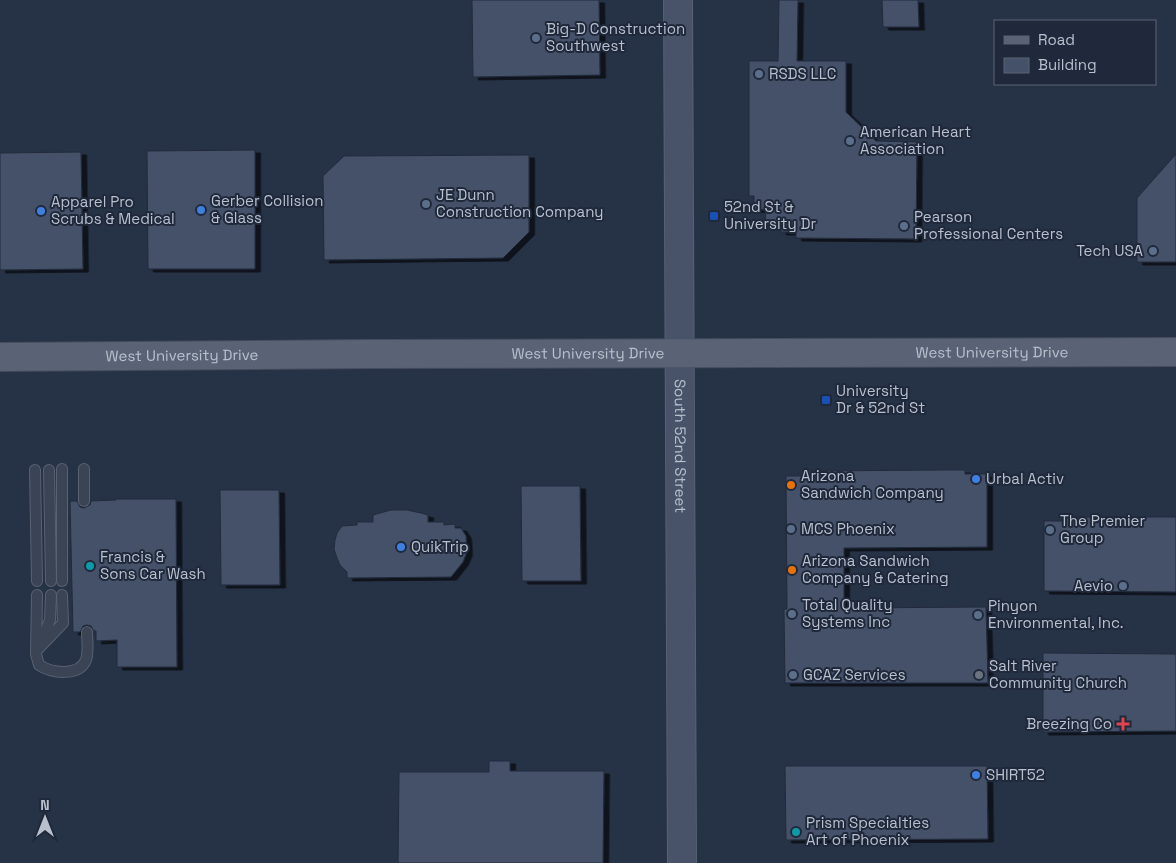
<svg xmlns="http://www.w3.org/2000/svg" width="1176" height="863" font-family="'Space Grotesk',sans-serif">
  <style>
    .building { fill: #455168; stroke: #212b3c; filter: url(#shadow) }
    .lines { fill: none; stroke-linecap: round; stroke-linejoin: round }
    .lane-casing { stroke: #596272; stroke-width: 12 }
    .secondary-casing { stroke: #596272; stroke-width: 30 }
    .primary-casing { stroke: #444d5e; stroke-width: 30 }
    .lane { stroke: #3b4455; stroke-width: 10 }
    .secondary { stroke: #485268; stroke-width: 28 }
    .primary { stroke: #596375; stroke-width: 28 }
    .service-dot { fill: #5c6f8a; stroke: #1f293b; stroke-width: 2 }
    .shop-dot { fill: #3f7fe0; stroke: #1f293b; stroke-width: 2 }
    .transit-dot { fill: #1a4fb4; stroke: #1f293b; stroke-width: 2 }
    .food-dot { fill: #e8710a; stroke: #1f293b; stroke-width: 2 }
    .culture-dot { fill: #0f9aa8; stroke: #1f293b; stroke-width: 2 }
    .worship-dot { fill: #6b7280; stroke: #1f293b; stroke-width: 2 }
    .health-dot { fill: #e0444e; stroke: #1f293b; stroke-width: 2 }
    .labels { text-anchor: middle; stroke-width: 4; stroke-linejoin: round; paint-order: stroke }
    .poi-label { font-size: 15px; fill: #b8c0ce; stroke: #1f293b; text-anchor: start }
    .street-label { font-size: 15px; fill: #b8c0ce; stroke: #1f293b }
  </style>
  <defs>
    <filter id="shadow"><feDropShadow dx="5.5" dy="3" stdDeviation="0" flood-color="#0009"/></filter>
  </defs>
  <rect width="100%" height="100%" fill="#263246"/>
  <g class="building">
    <polygon points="472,0 599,0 600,75 473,77"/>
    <polygon points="779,0 798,0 797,61 846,61 846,112 876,141 917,142 916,239 796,238 796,232 781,232 781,224 765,224 766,210 754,209 754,196 749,196 749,61 778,61"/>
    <polygon points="882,0 918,0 919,27 883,27"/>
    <polygon points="255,150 255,269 148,269 147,151"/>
    <polygon points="81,152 83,269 0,270 0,153"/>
    <polygon points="1176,154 1176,262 1137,262 1137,198"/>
    <polygon points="529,155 529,232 503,258 324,260 323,176 344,156"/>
    <polygon points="947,470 965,470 965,474 987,474 987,547 844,548 844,608 986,607 988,683 785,683 784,609 787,609 786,476 803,476 803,471"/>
    <polygon points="521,486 580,486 581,581 522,581"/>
    <polygon points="220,490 279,490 280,585 221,585"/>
    <polygon points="116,499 176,499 177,667 117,667 117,640 96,641 96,631 94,631 91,626 87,625 83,626 80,632 73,632 70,501 77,501 80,507 84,508 90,505 91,501 116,500"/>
    <polygon points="391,510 407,510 421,513 428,515 428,522 444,522 444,525 455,524 455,528 461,528 466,536 467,552 463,562 451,577 347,578 347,572 340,565 337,558 334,549 335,540 337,533 342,526 357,525 357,522 373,522 373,515"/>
    <polygon points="1062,517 1176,517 1176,592 1044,591 1044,521 1062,521"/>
    <polygon points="1043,653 1176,654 1176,731 1043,732"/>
    <polygon points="489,761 510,761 510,771 604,771 603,863 398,863 399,772 489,772"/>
    <polygon points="785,766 987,766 988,839 786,840"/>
  </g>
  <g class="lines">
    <defs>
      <g id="lane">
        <polyline points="62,469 62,581"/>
        <polyline points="84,469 84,501"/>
        <polyline points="35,470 37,581"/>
        <polyline points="49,470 51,581"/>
        <path d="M37 595 36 654 39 665C51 673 79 677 86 660 89 652 87 640 87 632"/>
        <polyline points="41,641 50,620 51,595"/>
        <polyline points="36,651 63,623 62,595"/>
      </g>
      <g id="secondary">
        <path id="s1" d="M678 0 682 863"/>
      </g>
      <g id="primary">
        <path id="s2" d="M0 357 367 354 1176 352"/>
      </g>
    </defs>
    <use href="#lane" class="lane-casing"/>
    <use href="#secondary" class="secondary-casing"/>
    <use href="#primary" class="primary-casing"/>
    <use href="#lane" class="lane"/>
    <use href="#secondary" class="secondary"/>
    <use href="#primary" class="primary"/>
  </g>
  <g class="service-dot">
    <circle cx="536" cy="38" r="5"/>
    <circle cx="759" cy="74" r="5"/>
    <circle cx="850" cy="141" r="5"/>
    <circle cx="426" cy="204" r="5"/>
    <circle cx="904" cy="226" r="5"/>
    <circle cx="1153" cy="251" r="5"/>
    <circle cx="791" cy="529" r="5"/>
    <circle cx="1050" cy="530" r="5"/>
    <circle cx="1123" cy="586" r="5"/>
    <circle cx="792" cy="614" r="5"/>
    <circle cx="978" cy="615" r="5"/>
    <circle cx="793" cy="675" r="5"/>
  </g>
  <g class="shop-dot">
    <circle cx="201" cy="210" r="5"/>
    <circle cx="41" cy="211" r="5"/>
    <circle cx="976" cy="479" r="5"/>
    <circle cx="401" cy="547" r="5"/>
    <circle cx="976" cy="775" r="5"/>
  </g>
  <g class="transit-dot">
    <rect x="709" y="211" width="10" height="10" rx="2.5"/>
    <rect x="821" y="395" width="10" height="10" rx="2.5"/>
  </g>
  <g class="food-dot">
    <circle cx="791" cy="485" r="5"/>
    <circle cx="792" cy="570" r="5"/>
  </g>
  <g class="culture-dot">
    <circle cx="90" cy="566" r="5"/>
    <circle cx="796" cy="832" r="5"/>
  </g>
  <circle class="worship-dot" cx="979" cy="675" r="5"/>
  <path class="health-dot" d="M1120.5 716.5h5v5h5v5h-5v5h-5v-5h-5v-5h5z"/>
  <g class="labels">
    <g class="poi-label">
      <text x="546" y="34">Big-D Construction<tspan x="546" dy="17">Southwest</tspan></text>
      <text x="769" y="79">RSDS LLC</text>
      <text x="860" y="137">American Heart<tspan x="860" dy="17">Association</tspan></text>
      <text x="436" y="200">JE Dunn<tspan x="436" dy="17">Construction Company</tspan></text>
      <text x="211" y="206">Gerber Collision<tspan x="211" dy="17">&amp; Glass</tspan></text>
      <text x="51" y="207">Apparel Pro<tspan x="51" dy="17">Scrubs &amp; Medical</tspan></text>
      <text x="724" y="212">52nd St &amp;<tspan x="724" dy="17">University Dr</tspan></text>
      <text x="914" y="222">Pearson<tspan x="914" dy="17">Professional Centers</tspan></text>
      <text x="1143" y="256" text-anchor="end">Tech USA</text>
      <text x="836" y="396">University<tspan x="836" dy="17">Dr &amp; 52nd St</tspan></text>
      <text x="801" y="481">Arizona<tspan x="801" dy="17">Sandwich Company</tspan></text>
      <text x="986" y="484">Urbal Activ</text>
      <text x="1060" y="526">The Premier<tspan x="1060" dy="17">Group</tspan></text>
      <text x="801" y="534">MCS Phoenix</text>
      <text x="411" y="552">QuikTrip</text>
      <text x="100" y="562">Francis &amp;<tspan x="100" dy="17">Sons Car Wash</tspan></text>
      <text x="802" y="566">Arizona Sandwich<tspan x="802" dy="17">Company &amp; Catering</tspan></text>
      <text x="1113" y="591" text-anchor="end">Aevio</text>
      <text x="802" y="610">Total Quality<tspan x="802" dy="17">Systems Inc</tspan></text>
      <text x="988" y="611">Pinyon<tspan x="988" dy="17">Environmental, Inc.</tspan></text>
      <text x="989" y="671">Salt River<tspan x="989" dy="17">Community Church</tspan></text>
      <text x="803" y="680">GCAZ Services</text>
      <text x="1112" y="729" text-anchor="end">Breezing Co</text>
      <text x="986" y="780">SHIRT52</text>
      <text x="806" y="828">Prism Specialties<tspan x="806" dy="17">Art of Phoenix</tspan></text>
    </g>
    <g class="street-label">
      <text dy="5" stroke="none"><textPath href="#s2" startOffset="992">West University Drive</textPath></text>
      <text dy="5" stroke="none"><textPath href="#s2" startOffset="588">West University Drive</textPath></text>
      <text dy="5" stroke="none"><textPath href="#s2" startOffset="182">West University Drive</textPath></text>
      <text dy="5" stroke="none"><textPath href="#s1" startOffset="446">South 52nd Street</textPath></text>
    </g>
  </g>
  <rect x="994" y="20" width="162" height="65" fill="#1f293b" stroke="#5c6576"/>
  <rect x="1004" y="36" width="25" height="8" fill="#596375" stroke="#5c6576"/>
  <text x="1038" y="45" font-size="15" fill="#b8c0ce">Road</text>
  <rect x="1004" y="58" width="25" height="15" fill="#455168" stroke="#5c6576"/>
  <text x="1038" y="70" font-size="15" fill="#b8c0ce">Building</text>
  <g transform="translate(45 818)" stroke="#1f293b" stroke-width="4" paint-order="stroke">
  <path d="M0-4L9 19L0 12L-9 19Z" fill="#b8c0ce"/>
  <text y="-8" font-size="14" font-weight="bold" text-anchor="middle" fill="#b8c0ce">N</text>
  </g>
</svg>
